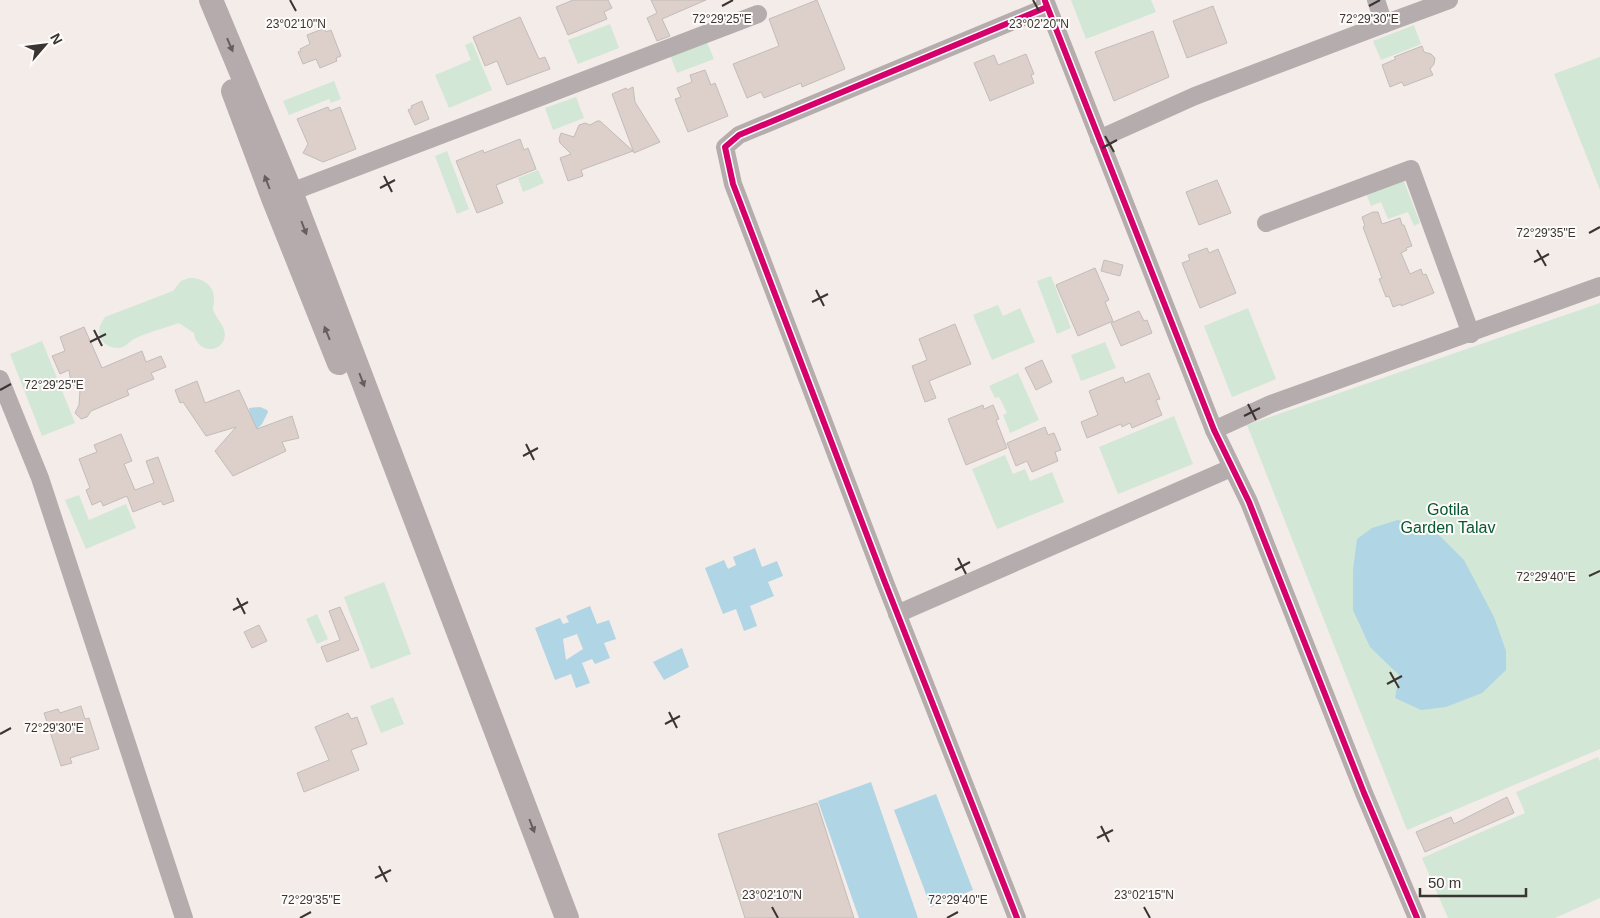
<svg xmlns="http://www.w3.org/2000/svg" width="1600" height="918" font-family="Helvetica,sans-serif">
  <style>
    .green { fill: #d2e7d5 }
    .water { fill: #b0d5e5; fill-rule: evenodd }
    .building { fill: #ddcfca; stroke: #c2bdba }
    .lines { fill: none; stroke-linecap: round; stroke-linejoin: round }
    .minor { stroke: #b5acae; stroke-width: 18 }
    .secondary { stroke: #b5abad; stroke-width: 24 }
    .cycleway-casing { stroke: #fdfbf9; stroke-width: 9 }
    .cycleway { stroke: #d6006c; stroke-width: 6 }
    .oneway { fill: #655e5d }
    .ticks { fill: none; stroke: #3a3532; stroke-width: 2 }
    .labels { text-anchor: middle; stroke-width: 4; stroke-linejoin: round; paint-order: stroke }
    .park-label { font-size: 16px; fill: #045731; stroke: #fdfbf9 }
    .ticks-label { font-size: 12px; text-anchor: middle; fill: #3a3532; stroke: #fdfbf9; stroke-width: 4; stroke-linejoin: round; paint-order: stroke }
  </style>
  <rect width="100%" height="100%" fill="#f4ece9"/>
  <g class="green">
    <polygon points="1071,0 1151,0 1156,12 1086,39"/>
    <polygon points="610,24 619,48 578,64 568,40"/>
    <polygon points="1414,25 1421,44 1381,60 1373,41"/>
    <polygon points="706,40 714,59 677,73 670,55"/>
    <polygon points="472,42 492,90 449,108 435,75 471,60 465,45"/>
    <polygon points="1600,57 1600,190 1554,74"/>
    <polygon points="334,81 341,99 331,103 329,99 289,115 283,101"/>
    <polygon points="576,97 584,118 553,130 545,108"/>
    <polygon points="447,151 469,209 457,214 435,156"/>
    <polygon points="538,170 544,183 523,192 518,178"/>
    <polygon points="1403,179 1420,223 1414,226 1408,212 1388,219 1381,202 1371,206 1366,193"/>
    <polygon points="1051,276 1071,328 1057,334 1037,281"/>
    <path d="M189 278C203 278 215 285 214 301 214 305 212 307 214 312 218 321 228 329 224 340 216 356 195 349 194 333L179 323C165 328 148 332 134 339 128 342 126 348 118 348 111 348 105 345 101 339 97 331 100 324 105 317L173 291 181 281Z"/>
    <polygon points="1600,303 1600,749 1407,830 1247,425"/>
    <polygon points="998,305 1003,316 1020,308 1035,342 992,360 973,315"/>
    <polygon points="1248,308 1276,379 1232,397 1204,326"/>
    <polygon points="42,341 75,423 42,436 10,354"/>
    <polygon points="1105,342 1116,368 1081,381 1071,355"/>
    <polygon points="1018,373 1039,420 1010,433 1003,415 1007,413 999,397 995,398 989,386"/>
    <polygon points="1174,416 1193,464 1118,494 1099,447"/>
    <polygon points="1005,455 1013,474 1025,469 1030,481 1052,472 1064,502 997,529 972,469"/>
    <polygon points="79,495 89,520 126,504 136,528 86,549 65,500"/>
    <polygon points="384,582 411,654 371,669 344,597"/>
    <polygon points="317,614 328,639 317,644 306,619"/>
    <polygon points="393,697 404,724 381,733 370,706"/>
    <polygon points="1598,757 1600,762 1600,898 1555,918 1448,918 1422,858 1525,813 1516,792"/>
  </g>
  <g class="water">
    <polygon points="260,407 267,410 268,412 262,424 256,430 249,419 250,414 249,408"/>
    <polygon points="1398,520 1435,531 1464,560 1494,617 1506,651 1506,670 1482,693 1446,707 1421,710 1395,698 1399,675 1370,647 1353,610 1353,570 1357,539 1372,528"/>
    <polygon points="755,548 762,567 777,561 783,576 768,582 774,596 750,606 757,626 744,631 736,609 723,614 705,568 724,560 728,569 736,565 733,557"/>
    <path d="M590 606 597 624 609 620 616 639 604 643 610 658 595 664 592 659 582 663 590 683 576 688 571 674 555 680 535 628 560 618 563 624 569 622 566 616ZM577 634 583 649 566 660 563 639Z"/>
    <polygon points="682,648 689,667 664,680 653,662"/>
    <polygon points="871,782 918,918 859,918 818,801"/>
    <polygon points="936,794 973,890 931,907 894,810"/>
  </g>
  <g class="building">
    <polygon points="573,0 608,0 612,8 604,12 607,19 568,35 556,7"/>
    <polygon points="651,0 706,0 662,19 670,36 657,41 647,18 657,13"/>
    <polygon points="817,0 845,69 802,87 801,83 764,98 761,92 747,98 733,64 779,46 769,19"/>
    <polygon points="1213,6 1227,43 1187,58 1173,21"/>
    <polygon points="520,17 539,59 545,57 550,69 507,85 497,61 485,66 473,37"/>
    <polygon points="325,28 326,32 331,30 341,56 336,58 337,61 320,68 316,59 303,64 298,52 301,51 300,49 310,44 307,35"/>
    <polygon points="1153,31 1169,77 1114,101 1095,52"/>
    <polygon points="1422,46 1424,52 1431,54 1435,58 1434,64 1430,69 1433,75 1404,86 1402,82 1390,87 1382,65 1396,59 1394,57"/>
    <polygon points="1026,54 1034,74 1031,75 1034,83 990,101 974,63 994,55 998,65"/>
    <polygon points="705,70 711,85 715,83 728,116 688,132 675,99 681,97 677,88 692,82 690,75"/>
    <polygon points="633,87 635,102 660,142 634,153 612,94 626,88 627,90"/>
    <polygon points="422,101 429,119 415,125 408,110 412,108 411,106"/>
    <polygon points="328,107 330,111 340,107 356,149 323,162 303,153 308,144 297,119"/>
    <polygon points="597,121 600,121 633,151 581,170 583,176 568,181 560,158 571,154 560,143 559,139 561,133 574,137 579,125 585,123 590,125"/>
    <polygon points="520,139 524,150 528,148 536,169 496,185 503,203 477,213 456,161 483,150 484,153"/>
    <polygon points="1217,180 1231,213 1199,225 1186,192"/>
    <polygon points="1373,212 1378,212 1382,224 1400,218 1402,225 1404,225 1412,246 1406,248 1407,250 1401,253 1410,274 1421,269 1423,275 1426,274 1434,293 1401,306 1401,304 1393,307 1389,296 1386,297 1379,279 1382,278 1363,227 1365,226 1362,217"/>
    <polygon points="1207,248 1209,253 1218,249 1236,293 1200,308 1182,263 1190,260 1188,255"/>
    <polygon points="1104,260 1123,265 1120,276 1101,271"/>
    <polygon points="1095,268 1109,300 1105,302 1113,321 1078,336 1056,285"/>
    <polygon points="1139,311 1144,321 1147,320 1152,333 1121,346 1111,323"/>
    <polygon points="955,324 971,364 929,381 936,398 925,402 912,366 927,360 919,339"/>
    <polygon points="84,327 102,368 142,351 146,362 161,356 166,367 151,373 154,379 127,390 129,395 91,411 87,417 81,419 75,413 79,405 80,390 71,383 69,370 60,374 52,356 65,351 60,337"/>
    <polygon points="1042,360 1052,382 1036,390 1025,368"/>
    <polygon points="1149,373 1160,399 1156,400 1162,415 1132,428 1130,423 1122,427 1121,424 1087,438 1081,422 1098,415 1089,391 1123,377 1125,383"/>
    <polygon points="197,381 205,403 239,390 257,429 292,416 299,438 282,442 286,451 233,476 215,451 236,427 206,436 183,402 180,403 175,390"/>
    <polygon points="983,405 984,409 993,405 999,419 996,420 1007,448 966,465 948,419"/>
    <polygon points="1045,427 1048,435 1054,433 1061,450 1055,452 1058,461 1032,472 1027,461 1016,466 1007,443"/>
    <polygon points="121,434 132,461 124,464 135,490 154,483 146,461 158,457 174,501 163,505 161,501 133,512 127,496 103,506 101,501 92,505 86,490 90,488 79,459 97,452 94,445"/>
    <polygon points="340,607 359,650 327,662 321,647 340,640 329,611"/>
    <polygon points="259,625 267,641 252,648 244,632"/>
    <polygon points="81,706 85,719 89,718 99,749 70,758 72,763 61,766 44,713 58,709 60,713"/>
    <polygon points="348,713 351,719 357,717 367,744 351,750 359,770 304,792 297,773 329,760 315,727"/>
    <polygon points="1507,797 1514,813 1425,852 1416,832 1451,817 1454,824"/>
    <polygon points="817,803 854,918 745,918 718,834"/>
  </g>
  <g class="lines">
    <g class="minor">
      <polyline points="1045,0 1214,430 1249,502 1364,793 1417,918"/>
      <polyline points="1376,0 1384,24 1449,0"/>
      <polyline points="1099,139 1195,96 1384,24"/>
      <polyline points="291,192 758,14"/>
      <polyline points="1266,223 1411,169 1471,334"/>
      <polyline points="0,379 40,478 184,918"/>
      <polyline points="1214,430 1271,404 1600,286"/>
      <polyline points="897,614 1231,468"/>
      <polyline points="1017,918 884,580 733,184 725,147 739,135 1047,7"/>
    </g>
    <g class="secondary">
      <polyline points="211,0 291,192 567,918"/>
      <polyline points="233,91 273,198 339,363"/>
    </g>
    <defs>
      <g id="cycleway">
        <polyline points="1045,1 1214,430 1249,502 1364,793 1417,918"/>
        <polyline points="1017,918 884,580 733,184 725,147 739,135 1047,7"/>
      </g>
    </defs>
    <use href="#cycleway" class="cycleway-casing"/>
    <use href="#cycleway" class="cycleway"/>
  </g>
  <defs><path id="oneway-solid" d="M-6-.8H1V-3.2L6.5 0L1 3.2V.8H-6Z" transform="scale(1.25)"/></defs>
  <g class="oneway">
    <use href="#oneway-solid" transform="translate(230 45) rotate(67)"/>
    <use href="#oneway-solid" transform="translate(267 182) rotate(-111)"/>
    <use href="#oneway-solid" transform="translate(304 228) rotate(69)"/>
    <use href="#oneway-solid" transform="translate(327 333) rotate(-112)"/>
    <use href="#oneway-solid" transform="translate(362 380) rotate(69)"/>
    <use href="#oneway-solid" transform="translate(532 826) rotate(69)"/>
  </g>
  <path class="ticks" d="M290 0 296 11M1033 0 1039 11M722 6 733 0M1369 6 1380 0M1105 136 1114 152M1102 148 1117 140M384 176 392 192M380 188 395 180M1589 233 1600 227M1537 250 1546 266M1534 262 1549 254M816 290 824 306M812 302 828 294M94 330 102 346M90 342 106 334M0 390 11 384M1248 404 1256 420M1244 416 1260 408M526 444 534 460M523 456 538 448M958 558 966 574M955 570 970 562M1589 576 1600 571M237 598 245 614M233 610 248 602M1390 672 1399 688M1387 684 1402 676M669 712 677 728M665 724 680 716M0 734 11 728M1101 826 1109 842M1097 838 1113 830M379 866 387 882M375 878 391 870M772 907 778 918M1144 907 1150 918M300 918 311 912M947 918 958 912"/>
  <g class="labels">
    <g class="park-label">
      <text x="1448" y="515">Gotila<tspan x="1448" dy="18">Garden Talav</tspan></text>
    </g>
  </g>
  <g class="ticks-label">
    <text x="722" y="23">72°29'25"E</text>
    <text x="1369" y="23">72°29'30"E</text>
    <text x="296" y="28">23°02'10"N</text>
    <text x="1039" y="28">23°02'20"N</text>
    <text x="1546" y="237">72°29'35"E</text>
    <text x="54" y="389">72°29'25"E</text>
    <text x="1546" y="581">72°29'40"E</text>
    <text x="54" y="732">72°29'30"E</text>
    <text x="772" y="899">23°02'10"N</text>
    <text x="1144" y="899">23°02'15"N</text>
    <text x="311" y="904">72°29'35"E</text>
    <text x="958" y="904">72°29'40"E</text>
  </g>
  <g transform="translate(45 45) rotate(62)" stroke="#fdfbf9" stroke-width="4" paint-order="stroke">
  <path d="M0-4L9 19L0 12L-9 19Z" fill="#3a3532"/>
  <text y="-8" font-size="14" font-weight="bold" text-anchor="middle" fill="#3a3532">N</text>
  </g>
  <path d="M1420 888v8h106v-8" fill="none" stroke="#3a3532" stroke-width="2.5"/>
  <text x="1428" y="888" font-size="15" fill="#3a3532" stroke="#fdfbf9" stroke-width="4" paint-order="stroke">50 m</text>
</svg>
